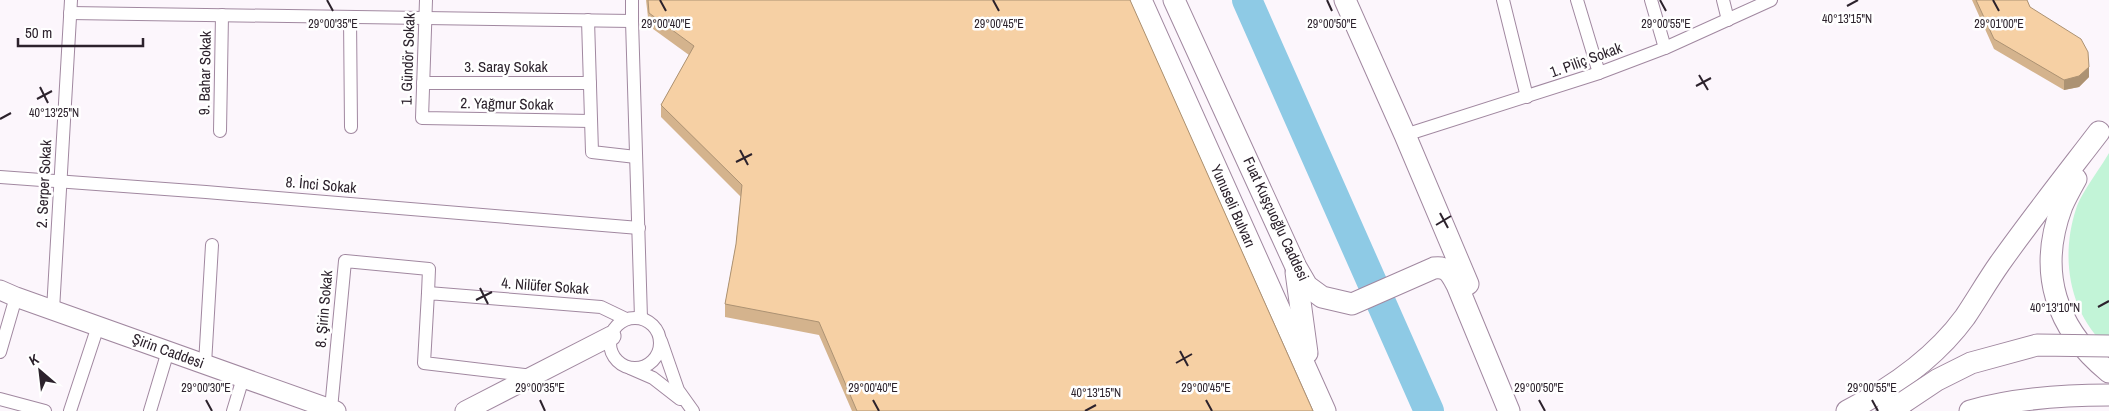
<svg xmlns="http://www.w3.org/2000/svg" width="2109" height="411" font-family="'Archivo Narrow',sans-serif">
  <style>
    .green { fill: #c2f4d7 }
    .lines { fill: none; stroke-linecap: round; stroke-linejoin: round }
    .river { stroke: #8ecae5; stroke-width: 30 }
    .street-casing { stroke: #a188a0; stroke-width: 14 }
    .secondary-casing { stroke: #a188a0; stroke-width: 21 }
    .primary-casing { stroke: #a188a0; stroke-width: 23 }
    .street { stroke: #fff; stroke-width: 12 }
    .secondary { stroke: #fff; stroke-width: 19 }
    .primary { stroke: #fff; stroke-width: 21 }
    .primary-bridge-casing { stroke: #a188a0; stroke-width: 23; stroke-linecap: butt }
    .primary-bridge { stroke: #fff; stroke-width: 21 }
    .wall { fill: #d4b38d }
    .shaded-wall { fill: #ac9273 }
    .building { fill: #f6d0a4; stroke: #ac9273 }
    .ticks { fill: none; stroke: #2c222c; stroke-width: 2 }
    .labels { text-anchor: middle; stroke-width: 5; stroke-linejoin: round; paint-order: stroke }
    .street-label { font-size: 15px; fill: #2c222c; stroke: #fff }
    .ticks-label { font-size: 12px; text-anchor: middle; fill: #2c222c; stroke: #fff; stroke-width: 5; stroke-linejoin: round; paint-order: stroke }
  </style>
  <rect width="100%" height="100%" fill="#fcf6fc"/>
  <path class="green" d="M2109 153V349C2069 314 2060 258 2076 209 2081 193 2100 169 2109 153Z"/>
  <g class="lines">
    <polyline class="river" points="1247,0 1429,411"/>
    <defs>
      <g id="street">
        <polyline points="426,0 422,118 591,121"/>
        <polyline points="1503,0 1527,97"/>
        <polyline points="1577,0 1599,73"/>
        <polyline points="1651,0 1665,48"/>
        <polyline points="1723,0 1728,20"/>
        <polyline points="70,13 632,21 632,0"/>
        <polyline points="350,17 351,127"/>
        <polyline points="588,20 592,152 636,157"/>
        <polyline points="632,21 641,318"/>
        <polyline points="423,83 590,83"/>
        <polyline points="220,131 222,15"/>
        <polyline points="1405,135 1599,73 1665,48 1771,0"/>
        <polyline points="0,177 206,192 639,228"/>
        <polyline points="53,310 71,0"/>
        <circle cx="635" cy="343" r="25"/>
        <polyline points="661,341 678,390 693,411"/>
        <polyline points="0,352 16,297"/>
        <polyline points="205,364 212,245"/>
        <polyline points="630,368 653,378 680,399"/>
        <polyline points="533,376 424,363 428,293 601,307 626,319"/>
        <polyline points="0,399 45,411"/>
        <polyline points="331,409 345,261 429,269 428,293"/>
        <polyline points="70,411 98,326"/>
        <polyline points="150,411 168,351"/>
        <polyline points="233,411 243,378"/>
      </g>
      <g id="secondary">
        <polyline points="0,290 16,297 336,411"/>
        <polyline points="465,411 611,336"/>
      </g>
      <g id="primary">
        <polyline points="1141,0 1325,411"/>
        <path d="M1174 0 1296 267 1307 286 1322 297 1352 304 1434 268C1448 266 1451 274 1457 285L1509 411"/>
        <polyline points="1345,0 1405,135 1468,284"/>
        <path d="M2076 179C2071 188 2066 197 2062 206 2037 272 2056 329 2109 372"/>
        <polyline points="1296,272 1307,353"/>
        <path d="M1847 411C1892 388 1935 358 1965 317 1977 299 1988 280 2000 263 2032 218 2066 175 2099 132"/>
        <polyline points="1887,411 1904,402"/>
        <path d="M1970 411C2015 398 2062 395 2109 395"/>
      </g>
    </defs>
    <use href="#street" class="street-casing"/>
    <use href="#secondary" class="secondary-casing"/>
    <use href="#primary" class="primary-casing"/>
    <use href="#street" class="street"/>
    <use href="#secondary" class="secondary"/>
    <use href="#primary" class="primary"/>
    <defs>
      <polyline id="primary-bridge" points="1904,402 1937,380 1971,363 2037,345 2109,346"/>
    </defs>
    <use href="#primary-bridge" class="primary-bridge-casing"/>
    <use href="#primary-bridge" class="primary-bridge"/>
  </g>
  <g class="wall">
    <polygon points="646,0 1130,0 1313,411 852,411 819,335 725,317 725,304 736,244 741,197 661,117 661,105 689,55 649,26"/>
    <polygon points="1972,0 2027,0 2030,7 2089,77 2079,87 2064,90 1994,49"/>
  </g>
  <polygon class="shaded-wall" points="2089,67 2089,77 2079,87 2064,90 2064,80"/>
  <g class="building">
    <polygon points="648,0 1130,0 1313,411 857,411 819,322 725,304 736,244 742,185 661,105 694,46 649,13"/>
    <polygon points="1976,0 2027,0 2030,7 2081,39 2088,52 2089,67 2079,76 2064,80 1994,39"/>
  </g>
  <path class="ticks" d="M327 0 333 11M660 0 666 11M993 0 999 11M1327 0 1332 11M1660 0 1666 11M1993 0 1999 11M1847 6 1858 0M1699 75 1708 90M1696 86 1711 78M40 87 48 103M37 99 52 91M0 119 11 113M740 150 748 165M736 162 752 154M1440 213 1448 228M1436 225 1451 216M480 288 488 304M476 300 492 292M2098 307 2109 301M1180 351 1188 366M1176 363 1192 354M206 400 212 411M540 400 545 411M873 400 879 411M1206 400 1212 411M1539 400 1545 411M1872 400 1878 411M1085 411 1096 405"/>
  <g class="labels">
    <g class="street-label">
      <text transform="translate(408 59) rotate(-88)" y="5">1. Gündör Sokak</text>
      <text transform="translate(1586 60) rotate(-20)" y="5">1. Piliç Sokak</text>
      <text x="506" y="72">3. Saray Sokak</text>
      <text transform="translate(205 73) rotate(-89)" y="5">9. Bahar Sokak</text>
      <text transform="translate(507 104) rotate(1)" y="5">2. Yağmur Sokak</text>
      <text transform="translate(44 184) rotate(-87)" y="5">2. Serper Sokak</text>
      <text transform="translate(321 185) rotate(5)" y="5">8. İnci Sokak</text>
      <text transform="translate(1233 206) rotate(66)" y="5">Yunuseli Bulvarı</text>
      <text transform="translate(1276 219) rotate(65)" y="5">Fuat Kuşçuoğlu Caddesi</text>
      <text transform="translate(545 286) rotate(4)" y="5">4. Nilüfer Sokak</text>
      <text transform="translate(324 309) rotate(-85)" y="5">8. Şirin Sokak</text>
      <text transform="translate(168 351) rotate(20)" y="5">Şirin Caddesi</text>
    </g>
  </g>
  <g class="ticks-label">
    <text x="1847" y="23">40°13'15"N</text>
    <text x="333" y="28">29°00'35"E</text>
    <text x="666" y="28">29°00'40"E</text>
    <text x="999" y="28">29°00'45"E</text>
    <text x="1332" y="28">29°00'50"E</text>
    <text x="1666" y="28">29°00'55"E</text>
    <text x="1999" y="28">29°01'00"E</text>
    <text x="54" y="117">40°13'25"N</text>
    <text x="2055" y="312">40°13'10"N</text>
    <text x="206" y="392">29°00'30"E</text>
    <text x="540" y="392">29°00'35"E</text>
    <text x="873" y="392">29°00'40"E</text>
    <text x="1206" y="392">29°00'45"E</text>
    <text x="1539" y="392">29°00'50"E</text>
    <text x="1872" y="392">29°00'55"E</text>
    <text x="1096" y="397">40°13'15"N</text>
  </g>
  <g transform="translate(40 371) rotate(332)" stroke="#ffffff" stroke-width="4" paint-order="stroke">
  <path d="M0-4L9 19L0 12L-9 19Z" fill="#2c222c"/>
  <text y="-8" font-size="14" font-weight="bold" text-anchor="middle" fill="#2c222c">K</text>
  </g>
  <path d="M18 38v8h125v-8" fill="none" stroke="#2c222c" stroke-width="2.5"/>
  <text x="25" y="38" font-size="15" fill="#2c222c" stroke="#ffffff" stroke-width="4" paint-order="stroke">50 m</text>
</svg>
